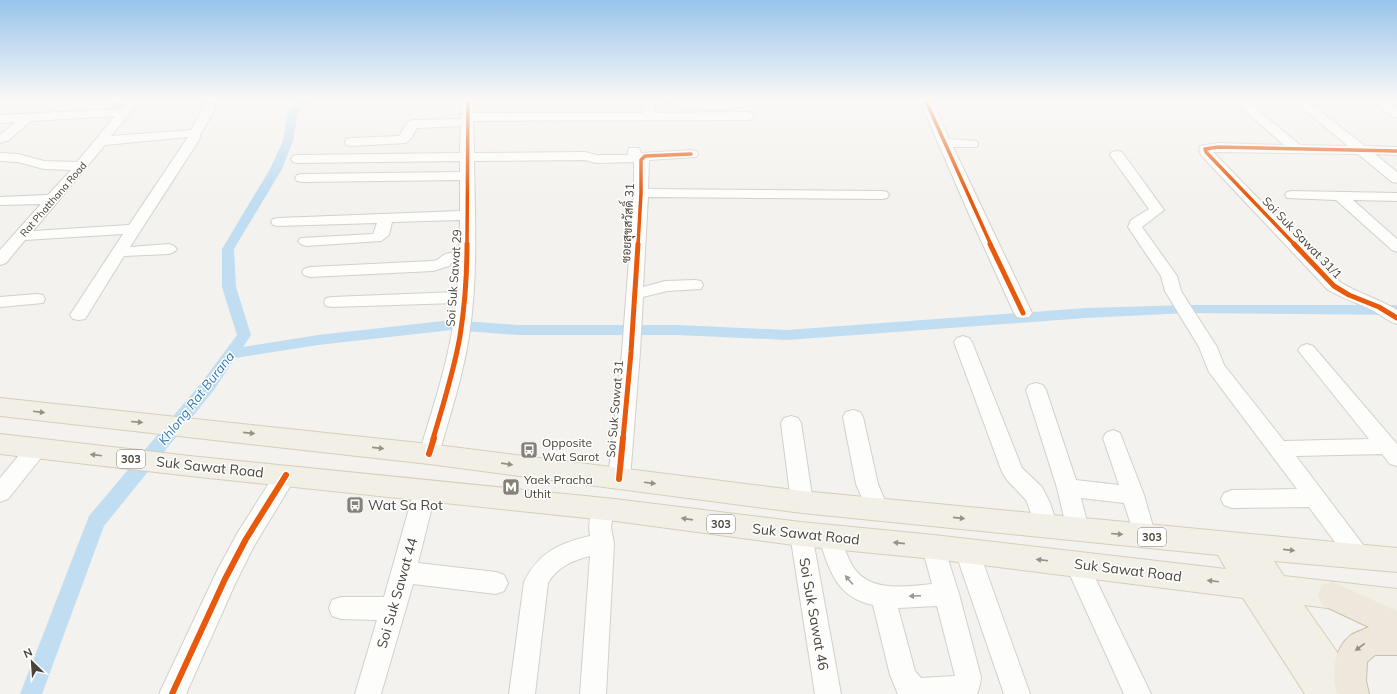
<svg xmlns="http://www.w3.org/2000/svg" width="1397" height="694" font-family="Mulish,Sarabun,sans-serif">
  <style>
    .lines { fill: none; stroke-linecap: round; stroke-linejoin: round }
    .canal { fill: #c0ddf1; fill-rule: evenodd }
    .minor-tunnel { stroke: #d2cfca; stroke-width: 14; stroke-dasharray: 14 6; stroke-linecap: butt }
    .minor-casing { stroke: #d2d0cb; stroke-width: 2 }
    .major-casing { stroke: #d6cebb; stroke-width: 2 }
    .highway-casing { stroke: #ccbfa9; stroke-width: 2 }
    .minor { fill: #fdfdfc; fill-rule: evenodd }
    .major { fill: #f2efe6; fill-rule: evenodd }
    .highway { fill: #ede8db; fill-rule: evenodd }
    .cycleway-far2-casing { stroke: #fff; stroke-width: 5.5 }
    .cycleway-far1-casing { stroke: #fff; stroke-width: 8 }
    .cycleway-casing { stroke: #fff; stroke-width: 9 }
    .cycleway-far2 { stroke: #e8590c; stroke-width: 3.5 }
    .cycleway-far1 { stroke: #e8590c; stroke-width: 5 }
    .cycleway { stroke: #e8590c; stroke-width: 6 }
    .oneway { fill: #969187 }
    .oneway2 { fill: #9b9791 }
    .oneway3 { fill: #948e82 }
    .labels { text-anchor: middle; stroke-width: 3; stroke-linejoin: round; paint-order: stroke }
    .far-street-label { font-size: 10px; fill: #4b4439; stroke: #fff }
    .shield { fill: #fff; stroke: #817c74; stroke-width: 1 }
    .shield-label { font-size: 11px; font-weight: bold; fill: #4b4439 }
    .street-label { font-size: 12px; fill: #4b4439; stroke: #fff }
    .poi-label { font-size: 12px; fill: #4b4439; stroke: #fff; text-anchor: start }
    .water-label { font-size: 13px; font-style: italic; fill: #2e7ab2; stroke: #fff }
    .near-street-label { font-size: 14px; fill: #4b4439; stroke: #fff }
    .near-poi-label { font-size: 14px; fill: #4b4439; stroke: #fff; text-anchor: start }
  </style>
  <rect width="100%" height="100%" fill="#f4f2ee"/>
  <g class="lines">
    <polygon class="canal" points="304,99 314,99 298,113 293,141 282,169 234,249 236,287 251,335 243,347 318,335 452,320 517,325 678,325 787,330 1086,308 1188,305 1397,305 1397,315 1188,313 1086,318 787,340 678,335 517,335 452,330 318,345 235,358 214,390 104,526 42,694 20,694 89,516 202,382 237,335 222,287 222,249 270,169 283,141 288,112"/>
    <polyline class="minor-tunnel" points="113,104 120,104"/>
    <defs>
      <g id="minor">
        <path d="M129 99H141L111 136 191 130 206 104H214L216 107 200 135 201 137 130 247 169 244 174 246 177 249 174 252 169 254 124 256 85 319 79 320 73 319 70 315 123 234 25 240 6 263 0 265V250L41 204 0 205V197L48 195 71 170 44 169 18 162 0 161V153L18 154 44 161 77 162 115 116 31 121 9 140 0 143V135L15 122 0 123V115L121 109ZM188 137 129 225 33 231 105 145Z"/>
        <path d="M462 99H474L473 113H643V99H655V113L748 112 752 113 754 116 752 119 748 120 473 121 474 153 585 152 596 155H628V151L629 148H639L641 153 691 150 696 151 698 154 696 157 649 160 648 189 882 191 887 192 889 195 887 198 882 199 648 197 643 287 665 281 695 280 701 281 703 285 701 289 667 291 643 297 640 352 630 479 627 485 619 487 611 485 608 479 622 352 634 193V162L596 163 585 160 474 161C475 220 478 278 469 336 463 376 450 415 439 454L436 460 429 462 422 460 419 454C434 404 451 355 456 303L332 307 326 306 324 302 326 298 332 297 457 292 459 261H453L449 266 433 271 310 277 304 275 302 272 304 269 310 267 432 261 437 260 445 254 459 251 460 220 392 222 389 235 381 241 306 246 301 244 298 241 301 238 373 234 377 223 278 226 273 225 271 222 273 219 278 218 460 211V180L302 182 297 181 295 178 297 175 302 174 460 172V161L298 163 293 162 291 159 293 156 298 155 460 153 461 126 417 128 412 137 406 143 351 146 346 145 345 142 346 139 351 138 399 136 408 122 414 120 461 119Z"/>
        <path d="M666 99C680 97 696 102 710 102 726 102 742 97 758 99 748 113 676 113 666 99Z"/>
        <polygon points="919,99 931,99 949,139 977,141 978,144 977,147 953,147 1032,313 1029,317 1023,318 1017,317 1014,313 969,214"/>
        <path d="M1231 99H1244L1300 145 1348 146 1294 101 1292 99H1305L1365 146 1397 147V155L1375 154 1397 172V183L1392 182 1358 154 1213 152 1340 282C1358 293 1379 299 1397 310V324C1387 321 1380 314 1372 310 1357 303 1342 298 1328 290L1201 155 1199 149 1200 146 1218 143 1284 145Z"/>
        <polygon points="1370,99 1383,99 1397,108 1397,118 1393,117"/>
        <polygon points="1117,151 1122,152 1164,210 1142,227 1177,276 1181,291 1217,347 1224,365 1284,441 1369,439 1301,354 1298,350 1301,346 1307,344 1313,346 1397,444 1397,466 1390,464 1382,454 1296,456 1367,550 1371,557 1367,564 1359,567 1351,564 1309,507 1232,508 1224,505 1221,499 1224,493 1232,490 1297,489 1209,372 1199,347 1165,291 1161,276 1128,227 1131,220 1149,209 1110,155 1112,152"/>
        <polygon points="1292,191 1397,193 1397,201 1353,200 1397,239 1397,252 1392,250 1336,200 1287,198 1285,195 1287,192"/>
        <polygon points="37,294 43,295 45,299 43,303 0,307 0,297"/>
        <polygon points="963,336 969,338 972,342 1022,468 1042,487 1050,503 1058,527 1055,534 1047,536 1039,534 1026,500 1007,480 1002,472 954,342 957,338"/>
        <polygon points="1036,383 1043,385 1046,390 1076,480 1119,485 1103,438 1106,433 1113,430 1120,433 1144,495 1156,537 1153,544 1145,547 1137,544 1124,503 1081,498 1089,530 1086,537 1078,540 1070,537 1067,530 1057,488 1026,390 1029,385"/>
        <polygon points="853,410 860,412 863,417 878,484 888,508 885,514 877,517 869,514 856,484 843,417 846,412"/>
        <polygon points="791,416 798,418 801,423 813,502 810,508 802,511 794,508 791,502 781,423 784,418"/>
        <polygon points="37,440 44,442 47,448 44,454 8,499 0,502 0,478 30,442"/>
        <polygon points="286,467 294,469 297,475 254,546 235,584 186,694 159,694 217,571 238,532 278,469"/>
        <polygon points="425,482 433,485 436,491 418,563 496,572 504,575 508,583 504,591 496,594 413,584 381,694 355,694 377,620 341,619 332,616 329,608 332,600 341,597 384,597 414,491 417,485"/>
        <path d="M603 500 611 503 614 509 611 527 614 544 606 694H580L590 556C573 560 556 568 548 583L535 694H509L524 582C538 553 559 543 590 536 588 525 590 513 595 503Z"/>
        <polygon points="801,524 809,527 812,534 841,694 815,694 790,534 793,527"/>
        <path d="M829 526 837 529C842 540 845 552 851 563 866 593 904 587 932 584L922 547 926 540 934 537 942 540 959 594 981 677 980 685 977 694H898L890 675 873 605C835 597 829 568 818 536L821 529ZM937 606 955 676 921 678 915 671 898 608Z"/>
        <polygon points="967,541 975,544 979,551 1030,694 1004,694 955,551 959,544"/>
        <polygon points="1077,554 1085,557 1151,694 1124,694 1065,564 1069,557"/>
      </g>
      <polygon id="major" points="0,398 429,444 802,491 1397,548 1397,572 1274,561 1284,576 1397,589 1397,617 1304,605 1358,682 1362,694 1305,694 1243,598 934,559 801,546 615,521 190,476 0,454 0,434 190,456 615,499 801,522 934,535 1226,569 1218,555 802,513 429,464 0,416"/>
      <path id="highway" d="M1333 582 1397 611V655H1375L1367 662 1366 681 1369 694H1337C1332 674 1333 649 1351 635 1356 632 1363 630 1369 627L1322 605 1318 595 1322 585Z"/>
    </defs>
    <use href="#minor" class="minor-casing"/>
    <use href="#major" class="major-casing"/>
    <use href="#highway" class="highway-casing"/>
    <use href="#minor" class="minor"/>
    <use href="#major" class="major"/>
    <use href="#highway" class="highway"/>
    <defs>
      <g id="cycleway-far2">
        <polyline points="925,99 991,245"/>
        <polyline points="467,245 468,99"/>
        <polyline points="638,245 641,193 641,160 645,156 691,154"/>
        <polyline points="1295,245 1206,152 1205,149 1218,147 1397,151"/>
      </g>
      <g id="cycleway-far1">
        <polyline points="990,244 1023,313"/>
        <polyline points="1294,244 1334,286 1349,295 1379,307 1397,318"/>
        <path d="M433 439C443 405 454 371 460 336 465 305 467 275 467 244"/>
        <polyline points="623,439 631,352 638,244"/>
      </g>
      <g id="cycleway">
        <polyline points="429,454 434,438"/>
        <polyline points="619,479 623,438"/>
        <polyline points="172,694 225,579 246,539 286,475"/>
      </g>
    </defs>
    <use href="#cycleway-far2" class="cycleway-far2-casing"/>
    <use href="#cycleway-far1" class="cycleway-far1-casing"/>
    <use href="#cycleway" class="cycleway-casing"/>
    <use href="#cycleway-far2" class="cycleway-far2"/>
    <use href="#cycleway-far1" class="cycleway-far1"/>
    <use href="#cycleway" class="cycleway"/>
  </g>
  <defs><path id="oneway-solid" d="M-6-.8H1V-3.2L6.5 0L1 3.2V.8H-6Z"/></defs>
  <g class="oneway">
    <use href="#oneway-solid" transform="translate(39 412) rotate(7)"/>
    <use href="#oneway-solid" transform="translate(137 422) rotate(5)"/>
    <use href="#oneway-solid" transform="translate(249 433) rotate(6)"/>
    <use href="#oneway-solid" transform="translate(378 448) rotate(6)"/>
    <use href="#oneway-solid" transform="translate(96 455) rotate(-173)"/>
    <use href="#oneway-solid" transform="translate(507 464) rotate(8)"/>
    <use href="#oneway-solid" transform="translate(650 483) rotate(7)"/>
    <use href="#oneway-solid" transform="translate(959 518) rotate(6)"/>
    <use href="#oneway-solid" transform="translate(687 519) rotate(-172)"/>
    <use href="#oneway-solid" transform="translate(1117 534) rotate(5)"/>
    <use href="#oneway-solid" transform="translate(899 543) rotate(-174)"/>
    <use href="#oneway-solid" transform="translate(1289 550) rotate(6)"/>
    <use href="#oneway-solid" transform="translate(1042 560) rotate(-173)"/>
    <use href="#oneway-solid" transform="translate(1213 581) rotate(-173)"/>
  </g>
  <g class="oneway2">
    <use href="#oneway-solid" transform="translate(849 580) rotate(-131)"/>
    <use href="#oneway-solid" transform="translate(915 596) rotate(177)"/>
  </g>
  <use class="oneway3" href="#oneway-solid" transform="translate(1360 647) rotate(143)"/>
  <linearGradient id="sky" x2="0" y2="1"><stop stop-color="#98c4ec"/><stop offset="0.51" stop-color="#faf9f7"/><stop offset="1" stop-color="#faf9f7" stop-opacity="0"/></linearGradient>
  <rect width="1397" height="196" fill="url(#sky)"/>
  <defs>
    <symbol id="bus-square" viewBox="-11 -11 22 22"><rect x="-9" y="-9" width="18" height="18" rx="4" fill="#868178" stroke="#fff"/><path d="M-5-6H5V4H4V6H2V4H-2V6H-4V4H-5ZM-3.5-4V0h7V-4ZM-3.5 1.2v1.5H-2V1.2ZM2 1.2v1.5H3.5V1.2Z" fill="#fff"/></symbol>
    <symbol id="metro-square" viewBox="-11 -11 22 22"><rect x="-9" y="-9" width="18" height="18" rx="4" fill="#868178" stroke="#fff"/><path d="M-5.5 5V-5H-3L0 0L3-5H5.5V5H3V-.5L0 4L-3-.5V5Z" fill="#fff"/></symbol>
  </defs>
  <g fill-rule="evenodd">
    <use href="#bus-square" x="519" y="440" width="20" height="20"/>
    <use href="#metro-square" x="501" y="477" width="20" height="20"/>
    <use href="#bus-square" x="345" y="495" width="20" height="20"/>
  </g>
  <g class="labels">
    <g class="far-street-label">
      <text transform="translate(53 199) rotate(-49)" y="4">Rat Phatthana Road</text>
    </g>
    <g class="shield">
      <rect x="117" y="450" width="28" height="18" rx="3"/>
      <rect x="707" y="515" width="28" height="18" rx="3"/>
      <rect x="1138" y="528" width="28" height="18" rx="3"/>
    </g>
    <g class="shield-label">
      <text x="131" y="463">303</text>
      <text x="721" y="528">303</text>
      <text x="1152" y="541">303</text>
    </g>
    <g class="street-label">
      <text transform="translate(628 223) rotate(-87)" y="4">ซอยสุขสวัสดิ์ 31</text>
      <text transform="translate(1302 238) rotate(46)" y="4">Soi Suk Sawat 31/1</text>
      <text transform="translate(454 278) rotate(-86)" y="4">Soi Suk Sawat 29</text>
      <text transform="translate(615 409) rotate(-85)" y="4">Soi Suk Sawat 31</text>
    </g>
    <g class="poi-label">
      <text x="542" y="447">Opposite<tspan x="542" dy="14">Wat Sarot</tspan></text>
      <text x="524" y="484">Yaek Pracha<tspan x="524" dy="14">Uthit</tspan></text>
    </g>
    <g class="water-label">
      <text transform="translate(196 398) rotate(-52)" y="5">Khlong Rat Burana</text>
    </g>
    <g class="near-street-label">
      <text transform="translate(210 467) rotate(6)" y="5">Suk Sawat Road</text>
      <text transform="translate(806 534) rotate(6)" y="5">Suk Sawat Road</text>
      <text transform="translate(1128 570) rotate(7)" y="5">Suk Sawat Road</text>
      <text transform="translate(397 593) rotate(-74)" y="5">Soi Suk Sawat 44</text>
      <text transform="translate(814 614) rotate(80)" y="5">Soi Suk Sawat 46</text>
    </g>
    <g class="near-poi-label">
      <text x="368" y="510">Wat Sa Rot</text>
    </g>
  </g>
  <g transform="translate(32 662) rotate(335)" stroke="#ffffff" stroke-width="3" paint-order="stroke">
  <path d="M0-3L7 15L0 10L-7 15Z" fill="#4b4439"/>
  <text y="-6" font-size="11" font-weight="bold" text-anchor="middle" fill="#4b4439">N</text>
  </g>
</svg>
